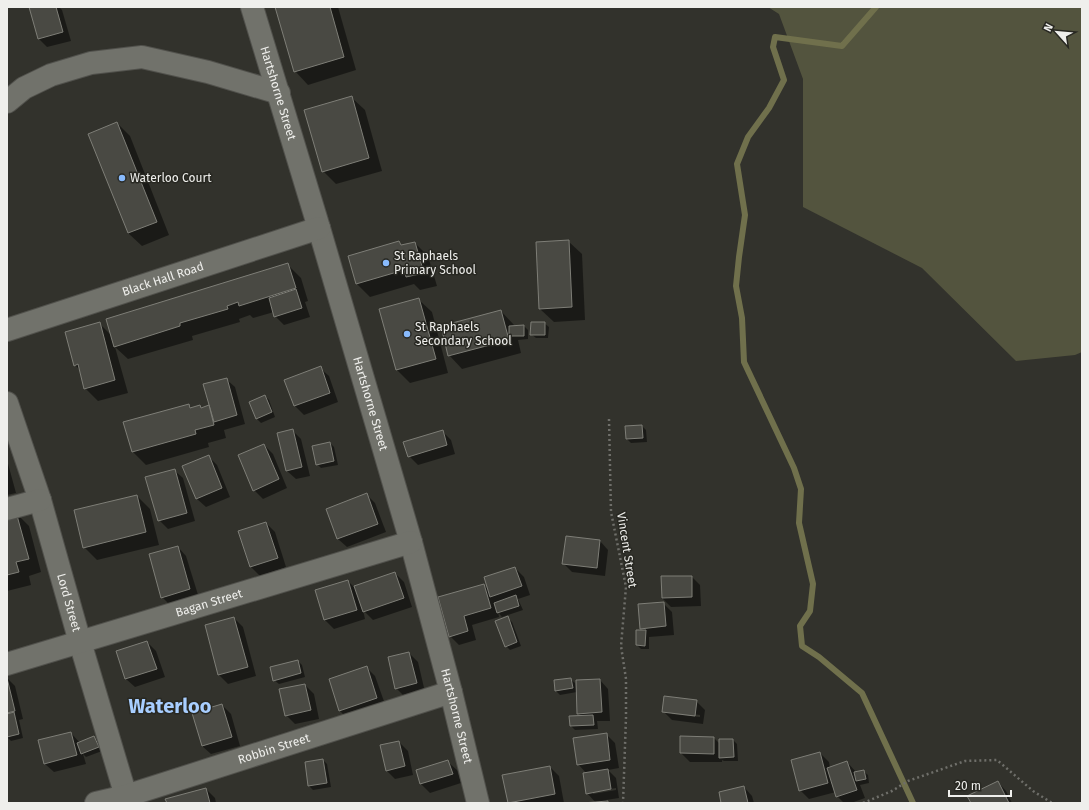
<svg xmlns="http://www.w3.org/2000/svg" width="1089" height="810" font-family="'Fira Sans',sans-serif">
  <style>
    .green { fill: #53543e }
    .shadow { fill: #0007; fill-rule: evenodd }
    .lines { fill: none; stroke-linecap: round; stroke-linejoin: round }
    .stream { stroke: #70704c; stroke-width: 6 }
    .building { fill: #494943; stroke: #7e7e77 }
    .minor-casing { stroke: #51514c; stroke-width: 24 }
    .path { stroke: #6f6f6a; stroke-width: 2.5; stroke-dasharray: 2 3; stroke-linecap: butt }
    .minor { stroke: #71726b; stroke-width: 22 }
    .poi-dot { fill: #88bafc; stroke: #282822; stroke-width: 1.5 }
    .labels { text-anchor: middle; stroke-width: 3; stroke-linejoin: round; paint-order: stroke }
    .street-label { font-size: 12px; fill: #efefec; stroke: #282822 }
    .poi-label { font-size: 12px; fill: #efefec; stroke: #282822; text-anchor: start }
    .town-label { font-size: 20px; font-weight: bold; fill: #a8ceff; stroke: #282822 }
  </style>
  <rect width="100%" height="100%" fill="#32322c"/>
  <polygon class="green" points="768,7 1082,7 1082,352 1075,355 1016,361 922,268 803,207 803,79 779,14"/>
  <g class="shadow">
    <polygon points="33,7 59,7 62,10 71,41 47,47 39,39"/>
    <polygon points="276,7 338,7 356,70 308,85 295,71"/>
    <polygon points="351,97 365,110 382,171 336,184 323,171"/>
    <polygon points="117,123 130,136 169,235 142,246 128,233"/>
    <polygon points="568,241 582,254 585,320 554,322 540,309"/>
    <polygon points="399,242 403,246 415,243 428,256 437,286 420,290 414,284 370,297 357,284"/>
    <polygon points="288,265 301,278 308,301 305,302 310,317 284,325 275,316 274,312 253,318 250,315 239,319 240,322 192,336 193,340 128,359 115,347 128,393 98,401 85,388 80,370 75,365 100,324 111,335"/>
    <polygon points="418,299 432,312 448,373 410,383 397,370 380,309"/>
    <polygon points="501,311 514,325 515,326 524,326 528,330 528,339 518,340 521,353 462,369 449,355"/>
    <polygon points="544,323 549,327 548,338 536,338 531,334"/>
    <polygon points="320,368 329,376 338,402 304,415 295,406 285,381"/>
    <polygon points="226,379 235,387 245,424 224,430 226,438 208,443 209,447 146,465 133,452 124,423 189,405 192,408 199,406 202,408 208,407 211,410"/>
    <polygon points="265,396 269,400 275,417 261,423 257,419"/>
    <polygon points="642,426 646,430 647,442 631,443 627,439 626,427"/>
    <polygon points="292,430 301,439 310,476 296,479 287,471"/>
    <polygon points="442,431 451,440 455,454 418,465 409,456"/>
    <polygon points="330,443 334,447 338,465 321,468 317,464"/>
    <polygon points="264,445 273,454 287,488 263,499 254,490"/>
    <polygon points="208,456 217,465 230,497 206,507 197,499 184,467"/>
    <polygon points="7,460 16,493 7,495"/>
    <polygon points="174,470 183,478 195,521 168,529 159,520"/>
    <polygon points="367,495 375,503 386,532 347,547 338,539"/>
    <polygon points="137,496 150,509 159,545 97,560 84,547"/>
    <polygon points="16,513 29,526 41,572 29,576 31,585 7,591 7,515"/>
    <polygon points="266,523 275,532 286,567 260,576 251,567 240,532"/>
    <polygon points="600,541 608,550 605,576 572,572 564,564"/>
    <polygon points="178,547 186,556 199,598 171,606 162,597"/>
    <polygon points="515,568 524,577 530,595 518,599 523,610 502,617 498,612 499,617 472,625 476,640 459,645 450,636 484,585 489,590"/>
    <polygon points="395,573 404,582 412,607 373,620 363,610 365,619 334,629 325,620 316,591 348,581 357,590"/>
    <polygon points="692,577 700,585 701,606 671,607 662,598"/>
    <polygon points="663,603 672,612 674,635 649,637 649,649 641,649 637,645 644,631 641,628"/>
    <polygon points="234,618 243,627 256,676 228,684 219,675 206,626"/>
    <polygon points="507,618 512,622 521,646 510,650 506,646"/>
    <polygon points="147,642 156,651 165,677 135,687 126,679"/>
    <polygon points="409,653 418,662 425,692 405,697 396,688"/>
    <polygon points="298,661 302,665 305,677 279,684 274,680"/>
    <polygon points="366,667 375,676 386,707 349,720 340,711 330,680"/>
    <polygon points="7,678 15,686 23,719 19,720 23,738 11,741 7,737"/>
    <polygon points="570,679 575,683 576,689 600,680 608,689 610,721 597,721 598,729 575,730 571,726 581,716 578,713 577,692 560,695 556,691 555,681"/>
    <polygon points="305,685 314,694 319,719 295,724 286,715"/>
    <path d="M696 701 705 710 703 724 672 720 663 711ZM672 712 700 715V717L672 714Z"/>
    <polygon points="222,705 231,714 240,746 211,754 202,746"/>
    <polygon points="71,733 80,743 94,737 98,741 102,751 86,757 83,754 86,764 54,772 45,764 40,741"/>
    <path d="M606 734 615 743 619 768 608 770 616 778 619 798 606 800 609 803H595H596L587 793 586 773 578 764ZM616 788V790L593 794V792Z"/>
    <polygon points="714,738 720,744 733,740 737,744 738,761 724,761 722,760 722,762 690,762 681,753"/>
    <polygon points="399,742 408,751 413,775 395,779 387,771"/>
    <polygon points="820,753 829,762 830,768 847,762 856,772 863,771 868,775 869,783 860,785 865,798 851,803 844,803 837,796 836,792 809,799 800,790"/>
    <polygon points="323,760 327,764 331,787 313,790 309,786 306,763"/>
    <polygon points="448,762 457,770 461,783 430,793 421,784 417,771"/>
    <polygon points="550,767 559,776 564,803 509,802"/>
    <polygon points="998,782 1006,791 1012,803 972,803"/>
    <polygon points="744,787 752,796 754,803 722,803"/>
    <polygon points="206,789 215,798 216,803 168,803"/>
  </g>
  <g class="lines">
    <polyline class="stream" points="876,7 842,46 775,37 773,47 784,80 769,108 748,137 737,164 745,215 739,257 736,286 742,318 744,362 794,468 801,489 799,523 813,584 810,611 800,626 802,646 819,657 862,693 913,803"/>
  </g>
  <g class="building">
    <polygon points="29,7 56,7 63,32 38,39"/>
    <polygon points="275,7 330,7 344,57 294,72"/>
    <polygon points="352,96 369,158 322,172 304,110"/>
    <polygon points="117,122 157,222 128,233 88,134"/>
    <polygon points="569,240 572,307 539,309 536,242"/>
    <polygon points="399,241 401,245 415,242 424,273 406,277 404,270 356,284 348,256"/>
    <polygon points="288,263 296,288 239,306 238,302 227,306 228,309 180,323 180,326 114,347 106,319"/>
    <polygon points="296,289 302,308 274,317 269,298"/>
    <polygon points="419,298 436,359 396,370 379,309"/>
    <polygon points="501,310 509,340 448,356 441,326"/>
    <polygon points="100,322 115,380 84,389 78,364 74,366 65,332"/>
    <polygon points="531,322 545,322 545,335 530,335"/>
    <polygon points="524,325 524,336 509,336 509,326"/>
    <polygon points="321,366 330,393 294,406 284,380"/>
    <polygon points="227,378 237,415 214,422 203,384"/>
    <polygon points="265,395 272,412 256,419 249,402"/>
    <polygon points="189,404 190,408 200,405 201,408 209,405 214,425 195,430 196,434 132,452 123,422"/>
    <polygon points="642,425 643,438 626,439 625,426"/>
    <polygon points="293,429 302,467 286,471 277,433"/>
    <polygon points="443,430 447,445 408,457 403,442"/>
    <polygon points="330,442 334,461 316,465 312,446"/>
    <polygon points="264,444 279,479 253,491 238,455"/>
    <polygon points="209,455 222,488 196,499 182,466"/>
    <polygon points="175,469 187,513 158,521 145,477"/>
    <polygon points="367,493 378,524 337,539 326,509"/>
    <polygon points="137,495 146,532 83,548 74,510"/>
    <polygon points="16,512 29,559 16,562 19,572 7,575 7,514"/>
    <polygon points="266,522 278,558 250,567 238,531"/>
    <polygon points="566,536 600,540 597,568 562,564"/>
    <polygon points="178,546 190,589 161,598 149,554"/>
    <polygon points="515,567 522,586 490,597 484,577"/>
    <polygon points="395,572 404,598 363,612 354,586"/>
    <polygon points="661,576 692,576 692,597 662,598"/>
    <polygon points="348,580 357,610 324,620 315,590"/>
    <polygon points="484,584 491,608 464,616 468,631 449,637 438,597"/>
    <polygon points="516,595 519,606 497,613 494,603"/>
    <polygon points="664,602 666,626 640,629 638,604"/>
    <polygon points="508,616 517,642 505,647 495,621"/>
    <polygon points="234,617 248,667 218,675 205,625"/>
    <polygon points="636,630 646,630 645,646 636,645"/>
    <polygon points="147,641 157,669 125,679 116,651"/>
    <polygon points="409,652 417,683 395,689 388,657"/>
    <polygon points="298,660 301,673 273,681 270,667"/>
    <polygon points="367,666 377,698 339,711 329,679"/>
    <polygon points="7,678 15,711 7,713"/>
    <polygon points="571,678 573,688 555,691 554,680"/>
    <polygon points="600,679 602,712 577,714 576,680"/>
    <polygon points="305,684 311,710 285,716 279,689"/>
    <polygon points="664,696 697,700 695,716 662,712"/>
    <polygon points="222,704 232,737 202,746 192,713"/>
    <polygon points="14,712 19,734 7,737 7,714"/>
    <polygon points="593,715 594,725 570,726 569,716"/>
    <polygon points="71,732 77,755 44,764 38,740"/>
    <polygon points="607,733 610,760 577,765 573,738"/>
    <polygon points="94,736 99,747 81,754 77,743"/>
    <polygon points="680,736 714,737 714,754 680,753"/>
    <polygon points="719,739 733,739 734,757 719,758"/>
    <polygon points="399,741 405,766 386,771 380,745"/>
    <polygon points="820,752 828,783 799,791 791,760"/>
    <polygon points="323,759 327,783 308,786 305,762"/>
    <polygon points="448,760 453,774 420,784 416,770"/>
    <polygon points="847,761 857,790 836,797 827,768"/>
    <polygon points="550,766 555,794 508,803 502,775"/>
    <polygon points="608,769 611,789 586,794 583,773"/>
    <polygon points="864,770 866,779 856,781 854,772"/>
    <polygon points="998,781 1009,803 971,803 967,796"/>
    <polygon points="744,786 748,803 721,803 719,792"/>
    <polygon points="206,788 210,803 167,803 165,799"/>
    <polygon points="608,801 608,803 582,803"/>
  </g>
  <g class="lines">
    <defs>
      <g id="minor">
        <path id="s1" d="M252 7 319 228 411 542 451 692 478 803"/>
        <polyline points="7,102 24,88 51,75 91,63 142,57 208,72 279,93"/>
        <path id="s2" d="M7 330 319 228"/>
        <path id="s3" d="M7 403 40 500 80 642 128 803"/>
        <polyline points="7,509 40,500"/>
        <path id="s4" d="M7 664 411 542"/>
        <path id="s5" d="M96 803 126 796 451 692"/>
      </g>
    </defs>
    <use href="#minor" class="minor-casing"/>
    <g class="path">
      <polyline points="609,419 611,512 626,587 621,646 626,679 626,717 623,803"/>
      <polyline points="863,803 892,791 908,781 965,761 997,760 1033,791 1052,803"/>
    </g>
    <use href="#minor" class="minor"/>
  </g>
  <g class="poi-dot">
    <circle cx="122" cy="178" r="4"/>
    <circle cx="386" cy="263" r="4"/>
    <circle cx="407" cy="334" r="4"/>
  </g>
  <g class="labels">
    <g class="street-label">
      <text dy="4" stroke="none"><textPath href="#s1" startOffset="90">Hartshorne Street</textPath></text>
      <text dy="4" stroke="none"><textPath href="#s2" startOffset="164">Black Hall Road</textPath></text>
      <text dy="4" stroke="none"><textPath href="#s1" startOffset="414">Hartshorne Street</textPath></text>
      <text transform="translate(627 550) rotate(81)" y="4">Vincent Street</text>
      <text dy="4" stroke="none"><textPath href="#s3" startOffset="209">Lord Street</textPath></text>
      <text dy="4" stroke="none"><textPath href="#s4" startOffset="211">Bagan Street</textPath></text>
      <text dy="4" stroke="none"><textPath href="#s1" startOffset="738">Hartshorne Street</textPath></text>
      <text dy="4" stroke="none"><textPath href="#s5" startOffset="186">Robbin Street</textPath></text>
    </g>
    <g class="poi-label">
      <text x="130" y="182">Waterloo Court</text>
      <text x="394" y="260">St Raphaels<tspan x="394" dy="14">Primary School</tspan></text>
      <text x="415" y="331">St Raphaels<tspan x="415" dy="14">Secondary School</tspan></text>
    </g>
    <g class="town-label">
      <text x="170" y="713">Waterloo</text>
    </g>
  </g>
  <rect width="1089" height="810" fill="none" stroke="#efefec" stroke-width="16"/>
  <g transform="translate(1057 32) rotate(297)" stroke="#282822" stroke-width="3" paint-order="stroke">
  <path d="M0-3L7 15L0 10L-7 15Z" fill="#efefec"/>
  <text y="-6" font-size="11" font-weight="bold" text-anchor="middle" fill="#efefec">N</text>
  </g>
  <path d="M949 790v6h62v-6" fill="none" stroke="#efefec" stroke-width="2"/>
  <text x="955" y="790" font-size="12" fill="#efefec" stroke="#282822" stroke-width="3" paint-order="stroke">20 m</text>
</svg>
